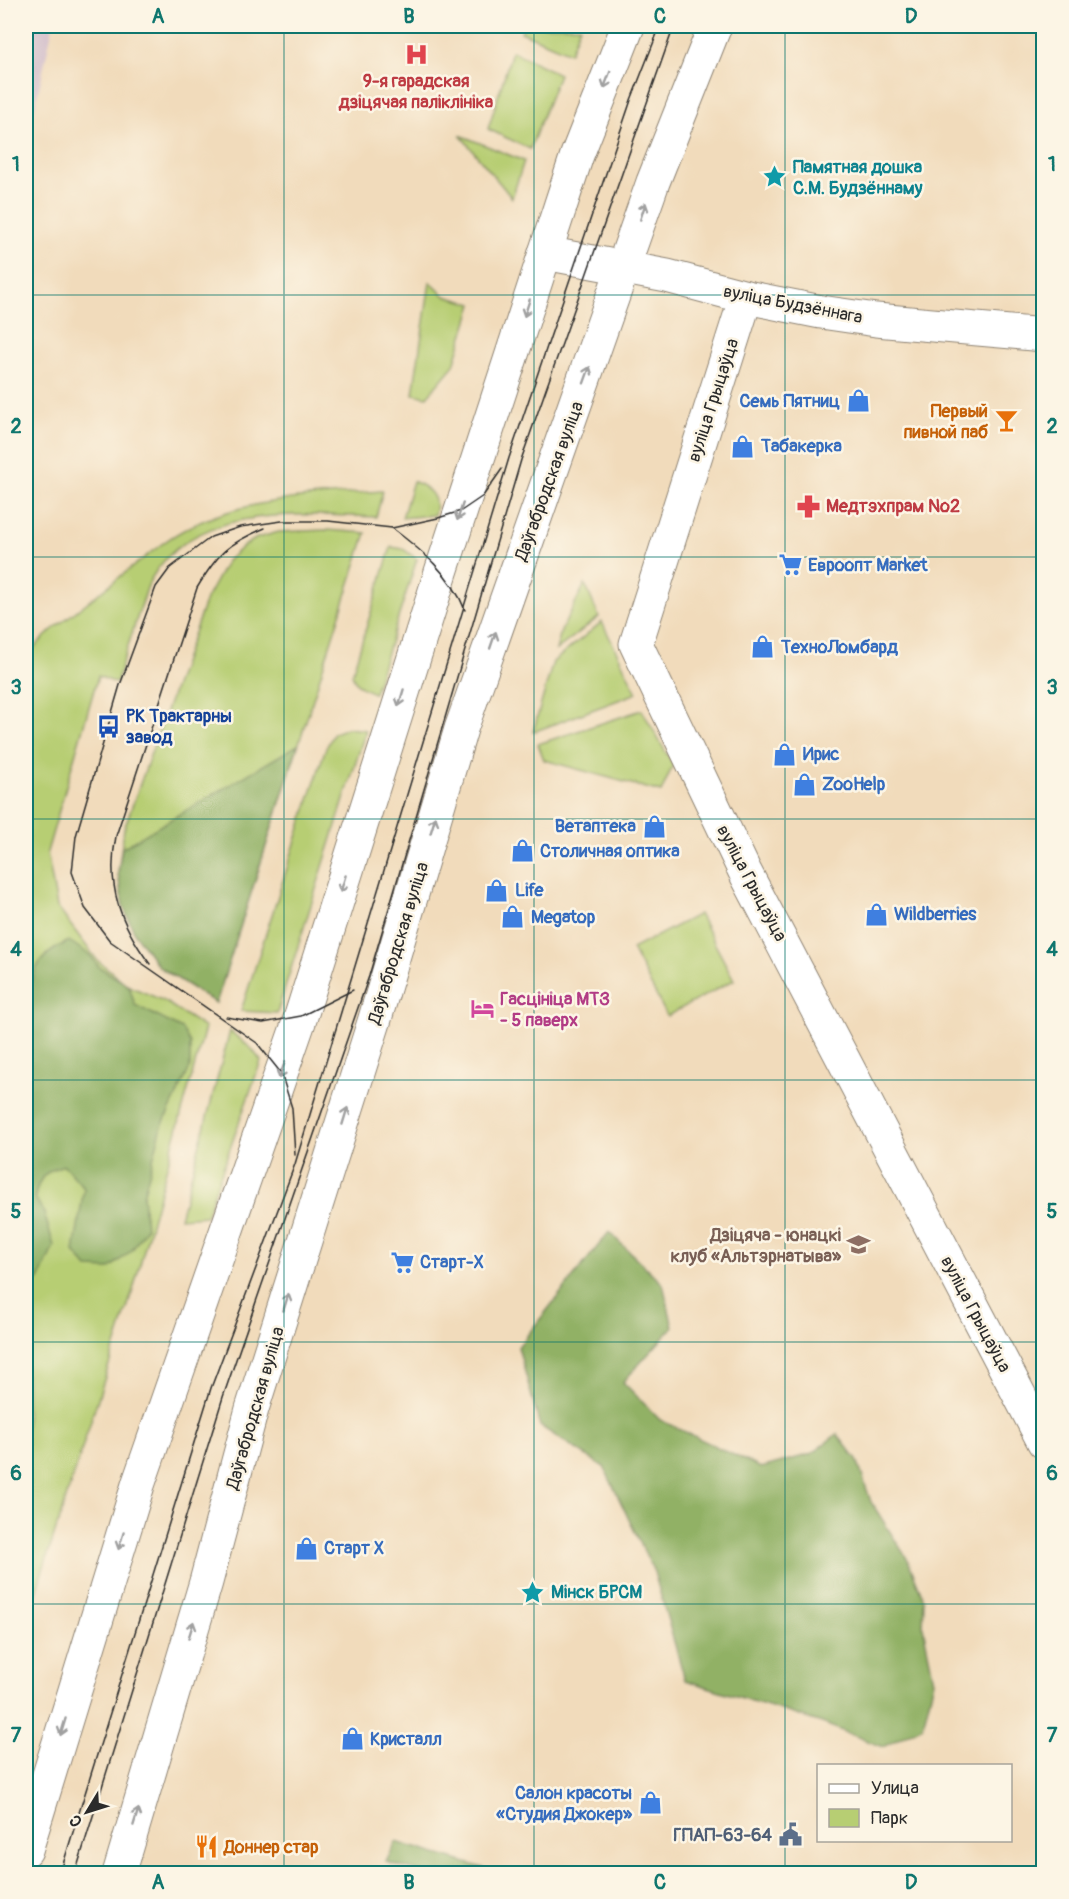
<svg xmlns="http://www.w3.org/2000/svg" width="1069" height="1899" font-family="Pangolin,sans-serif">
  <style>
    .industrial { fill: #d1bdca }
    .green { fill: #b7ce73; stroke: #717c4f; stroke-width: 1.5 }
    .forest { fill: #91b165; stroke: #5e6e48; stroke-width: 1.5 }
    .lines { fill: none; stroke-linecap: round; stroke-linejoin: round }
    .tertiary-casing { stroke: #8e8373; stroke-width: 35 }
    .primary-casing { stroke: #8e8373; stroke-width: 35 }
    .tertiary { stroke: #fff; stroke-width: 33 }
    .primary { stroke: #fff; stroke-width: 33 }
    .tram { stroke: #2b2b2b; stroke-width: 1.5 }
    .oneway { stroke: #a0a0a0 }
    .grid { fill: none; stroke: #0f766e; stroke-width: 1.5; stroke-opacity: 0.55 }
    .labels { text-anchor: middle; stroke-width: 5; stroke-linejoin: round; paint-order: stroke }
    .health-label { font-size: 18px; font-weight: bold; fill: #be3a42; stroke: #fcf5e5 }
    .culture-label { font-size: 18px; font-weight: bold; fill: #0d838f; stroke: #fcf5e5; text-anchor: start }
    .street-label { font-size: 18px; fill: #2b2b2b; stroke: #fcf5e5 }
    .shop-label { font-size: 18px; font-weight: bold; fill: #366cbe; stroke: #fcf5e5; text-anchor: start }
    .food-label { font-size: 18px; font-weight: bold; fill: #c56008; stroke: #fcf5e5; text-anchor: end }
    .transit-label { font-size: 18px; font-weight: bold; fill: #164399; stroke: #fcf5e5; text-anchor: start }
    .hotel-label { font-size: 18px; font-weight: bold; fill: #b23c85; stroke: #fcf5e5; text-anchor: start }
    .education-label { font-size: 18px; font-weight: bold; fill: #785e54; stroke: #fcf5e5; text-anchor: end }
    .service-label { font-size: 18px; font-weight: bold; fill: #4e5e75; stroke: #fcf5e5; text-anchor: end }
    .neatline { fill: none; stroke: #0f766e; stroke-width: 2 }
    .grid-label { font-size: 20px; text-anchor: middle; font-weight: bold; fill: #0f766e }
  </style>
  <rect width="100%" height="100%" fill="#fcf5e5"/>
  <filter id="ink" filterUnits="userSpaceOnUse"><feTurbulence type="fractalNoise" baseFrequency=".0167" numOctaves="2"/><feDisplacementMap in="SourceGraphic" scale="12" xChannelSelector="R" yChannelSelector="G"/><feConvolveMatrix kernelMatrix="1 2 1 2 8 2 1 2 1" color-interpolation-filters="sRGB"/></filter>
  <filter id="wash" filterUnits="userSpaceOnUse"><feTurbulence type="fractalNoise" baseFrequency=".008" numOctaves="4" result="noise"/><feDisplacementMap in="SourceGraphic" scale="24" xChannelSelector="R" yChannelSelector="G"/><feGaussianBlur stdDeviation="1.35" result="paint"/><feColorMatrix in="noise" values="0 0 0 0 0 0 0 0 0 0 0 0 0 0 0 0 0 1.4 0 .05"/><feComposite in="paint" operator="in"/></filter>
  <g filter="url(#wash)">
    <rect width="100%" height="100%" fill="#f1dbbb"/>
    <polygon class="industrial" points="26,26 53,26 26,147"/>
    <g class="green">
      <polygon points="524,26 580,26 570,53 521,32"/>
      <polygon points="512,51 559,74 530,149 488,129"/>
      <polygon points="460,135 524,161 512,198"/>
      <polygon points="430,282 445,296 473,304 454,365 427,397 413,394"/>
      <path d="M413 481C429 488 440 497 434 515L402 518Z"/>
      <path d="M383 491 376 517C302 514 194 503 151 579 146 588 144 600 140 609 132 634 124 659 116 683L98 676 47 852 57 907 97 960 129 986 164 1001 205 1028 133 1290 33 1601 26 1603V655L52 630 163 543C225 498 309 497 383 491Z"/>
      <polygon points="326,530 366,533 216,1003 159,967 135,934 123,906 118,873 124,829 206,599 227,561 242,547 257,538 279,532"/>
      <path d="M391 547 403 549 417 559 374 693C362 688 356 686 352 674Z"/>
      <polygon points="585,584 599,617 556,650 561,631"/>
      <polygon points="602,622 637,693 533,732 553,662"/>
      <polygon points="642,710 673,765 661,792 544,760 538,744"/>
      <polygon points="347,728 366,730 277,1013 241,1011 325,750 334,733"/>
      <polygon points="699,914 734,980 667,1016 632,949"/>
      <polygon points="230,1031 252,1049 261,1061 206,1216 180,1218"/>
    </g>
    <g class="forest">
      <polygon points="298,745 216,1003 159,967 135,934 123,906 118,873 122,848"/>
      <path d="M69 941 90 955 99 967 129 986 135 1005 182 1029 190 1043V1068L162 1126 143 1196 146 1228 132 1250 109 1269 88 1268 74 1252 84 1188 64 1165C45 1171 39 1177 35 1197L44 1213 54 1246 39 1279 26 1290V998C35 966 38 956 69 941Z"/>
      <polygon points="609,1232 663,1284 673,1327 623,1382 660,1420 761,1468 811,1454 837,1434 857,1460 871,1502 908,1560 924,1600 923,1627 934,1681 923,1726 883,1747 822,1723 685,1680 654,1572 604,1467 540,1426 518,1347"/>
      <polygon points="396,1842 500,1873 423,1873 386,1862"/>
    </g>
  </g>
  <g filter="url(#ink)">
    <g class="lines">
      <defs>
        <g id="tertiary">
          <polyline points="545,253 667,276 746,297 821,312 876,320 1044,335"/>
          <polyline points="746,297 636,644 746,874 1044,1442"/>
        </g>
        <g id="primary">
          <polyline points="26,1850 138,1485 301,1016 441,572 577,155 628,26"/>
          <polyline points="119,1874 206,1582 252,1409 374,1022 461,729 653,182 715,26"/>
        </g>
      </defs>
      <use href="#tertiary" class="tertiary-casing"/>
      <use href="#primary" class="primary-casing"/>
      <use href="#tertiary" class="tertiary"/>
      <use href="#primary" class="primary"/>
      <g class="tram">
        <path d="M392 528C421 550 452 575 465 610"/>
        <path d="M150 964C120 924 106 886 116 836L197 588C218 553 227 544 265 528"/>
        <polyline points="226,1017 263,1023 301,1016 353,990"/>
        <polyline points="295,1155 292,1108 281,1073 257,1043 110,941 85,908 72,872 76,836 120,685 156,587 170,568 211,537 240,527 282,521 328,521 392,528 438,518 461,511 483,496 502,469"/>
        <polyline points="60,1874 211,1388 295,1164 509,458 631,100 660,26"/>
        <polyline points="75,1874 223,1397 369,976 521,460 674,26"/>
      </g>
    </g>
    <defs><path id="oneway-shaft" d="M-6 0H5M1.5-3L5.5 0L1.5 3" fill="none" stroke-width="1.6" stroke-linecap="round" stroke-linejoin="round" transform="scale(1.5)"/></defs>
    <g class="oneway">
      <use href="#oneway-shaft" transform="translate(607 80) rotate(111)"/>
      <use href="#oneway-shaft" transform="translate(643 211) rotate(-72)"/>
      <use href="#oneway-shaft" transform="translate(527 308) rotate(108)"/>
      <use href="#oneway-shaft" transform="translate(587 375) rotate(-70)"/>
      <use href="#oneway-shaft" transform="translate(460 512) rotate(108)"/>
      <use href="#oneway-shaft" transform="translate(493 640) rotate(-71)"/>
      <use href="#oneway-shaft" transform="translate(401 698) rotate(107)"/>
      <use href="#oneway-shaft" transform="translate(433 825) rotate(-73)"/>
      <use href="#oneway-shaft" transform="translate(343 884) rotate(107)"/>
      <use href="#oneway-shaft" transform="translate(282 1070) rotate(110)"/>
      <use href="#oneway-shaft" transform="translate(345 1116) rotate(-73)"/>
      <use href="#oneway-shaft" transform="translate(286 1302) rotate(-73)"/>
      <use href="#oneway-shaft" transform="translate(121 1541) rotate(107)"/>
      <use href="#oneway-shaft" transform="translate(191 1630) rotate(-73)"/>
      <use href="#oneway-shaft" transform="translate(63 1727) rotate(107)"/>
      <use href="#oneway-shaft" transform="translate(136 1817) rotate(-73)"/>
    </g>
  </g>
  <path class="grid" d="M284 26V1874M534 26V1874M785 26V1874M26 295H1044M26 557H1044M26 819H1044M26 1080H1044M26 1342H1044M26 1604H1044"/>
  <defs>
    <symbol id="hospital-bare" viewBox="-9 -9 18 18"><path d="M-5-5h3v3.5h4V-5h3V5h-3V1.5h-4V5h-3Z" fill="#e0444e" stroke="#fcf5e5" stroke-width="2.5" paint-order="stroke"/></symbol>
    <symbol id="sight-bare" viewBox="-9 -9 18 18"><path d="M0-6L1.8-2.2L6-1.7L2.9 1.2L3.7 5.4L0 3.3L-3.7 5.4L-2.9 1.2L-6-1.7L-1.8-2.2Z" fill="#0f9aa8" stroke="#fcf5e5" stroke-width="2.5" paint-order="stroke"/></symbol>
    <symbol id="shop-bare" viewBox="-9 -9 18 18"><path d="M-5-2.5h2.3a2.7 3.5 0 0 1 5.4 0H5L5.5 6h-11ZM-1.5-2.5h3a1.5 2.3 0 0 0-3 0Z" fill="#3f7fe0" stroke="#fcf5e5" stroke-width="2.5" paint-order="stroke"/></symbol>
    <symbol id="bar-bare" viewBox="-9 -9 18 18"><path d="M-6-5H6L.8 .8V4.5H3.5V6h-7V4.5H-.8V.8Z" fill="#e8710a" stroke="#fcf5e5" stroke-width="2.5" paint-order="stroke"/></symbol>
    <symbol id="pharmacy-bare" viewBox="-9 -9 18 18"><path d="M-2-6h4v4h4v4h-4v4h-4v-4h-4v-4h4Z" fill="#e0444e" stroke="#fcf5e5" stroke-width="2.5" paint-order="stroke"/></symbol>
    <symbol id="supermarket-bare" viewBox="-9 -9 18 18"><path d="M-6-5.5h2.5l.6 2H6L4.5 2H-2.5L-4.4-4H-6ZM-1.5 3.2a1.3 1.3 0 1 0 .1 0ZM3 3.2a1.3 1.3 0 1 0 .1 0Z" fill="#3f7fe0" stroke="#fcf5e5" stroke-width="2.5" paint-order="stroke"/></symbol>
    <symbol id="bus-bare" viewBox="-9 -9 18 18"><path d="M-5-6H5V4H4V6H2V4H-2V6H-4V4H-5ZM-3.5-4V0h7V-4ZM-3.5 1.2v1.5H-2V1.2ZM2 1.2v1.5H3.5V1.2Z" fill="#1a4fb4" stroke="#fcf5e5" stroke-width="2.5" paint-order="stroke"/></symbol>
    <symbol id="hotel-bare" viewBox="-9 -9 18 18"><path d="M-6-4.5h1.5V1H6V5H4.5V3h-9V5H-6ZM-4 0a1.8 1.8 0 1 1 3.6 0ZM.5 0V-2.5h3Q6-2.5 6 0Z" fill="#d1479c" stroke="#fcf5e5" stroke-width="2.5" paint-order="stroke"/></symbol>
    <symbol id="school-bare" viewBox="-9 -9 18 18"><path d="M0-5L7-2L0 1L-7-2ZM-4 1L0 2.5L4 1V4Q0 6-4 4Z" fill="#8d6e63" stroke="#fcf5e5" stroke-width="2.5" paint-order="stroke"/></symbol>
    <symbol id="civic-bare" viewBox="-9 -9 18 18"><path d="M-.6-6.5H3V-4.5H.6V-3L4-1V1h2V6H-6V1h2V-1L-.6-3ZM-1.2 2.5V6h2.4V2.5Z" fill="#5c6f8a" stroke="#fcf5e5" stroke-width="2.5" paint-order="stroke"/></symbol>
    <symbol id="restaurant-bare" viewBox="-9 -9 18 18"><path d="M-5-6h1v4h1v-4h1v4h1v-4h1v5L-1.5 .5V6h-2V.5L-5-1ZM5-6V6H3V1.5H1.5Q1.5-4 5-6Z" fill="#e8710a" stroke="#fcf5e5" stroke-width="2.5" paint-order="stroke"/></symbol>
  </defs>
  <g fill-rule="evenodd">
    <use href="#hospital-bare" x="400" y="38" width="33" height="33"/>
    <use href="#sight-bare" x="758" y="160" width="33" height="33"/>
    <use href="#shop-bare" x="842" y="384" width="33" height="33"/>
    <use href="#bar-bare" x="990" y="404" width="33" height="33"/>
    <use href="#shop-bare" x="726" y="430" width="33" height="33"/>
    <use href="#pharmacy-bare" x="792" y="490" width="33" height="33"/>
    <use href="#supermarket-bare" x="774" y="548" width="33" height="33"/>
    <use href="#shop-bare" x="746" y="630" width="33" height="33"/>
    <use href="#bus-bare" x="92" y="710" width="33" height="33"/>
    <use href="#shop-bare" x="768" y="738" width="33" height="33"/>
    <use href="#shop-bare" x="788" y="768" width="33" height="33"/>
    <use href="#shop-bare" x="638" y="810" width="33" height="33"/>
    <use href="#shop-bare" x="506" y="834" width="33" height="33"/>
    <use href="#shop-bare" x="480" y="874" width="33" height="33"/>
    <use href="#shop-bare" x="860" y="898" width="33" height="33"/>
    <use href="#shop-bare" x="496" y="900" width="33" height="33"/>
    <use href="#hotel-bare" x="466" y="992" width="33" height="33"/>
    <use href="#school-bare" x="842" y="1228" width="33" height="33"/>
    <use href="#supermarket-bare" x="386" y="1246" width="33" height="33"/>
    <use href="#shop-bare" x="290" y="1532" width="33" height="33"/>
    <use href="#sight-bare" x="516" y="1576" width="33" height="33"/>
    <use href="#shop-bare" x="336" y="1722" width="33" height="33"/>
    <use href="#shop-bare" x="634" y="1786" width="33" height="33"/>
    <use href="#civic-bare" x="774" y="1818" width="33" height="33"/>
    <use href="#restaurant-bare" x="190" y="1830" width="33" height="33"/>
  </g>
  <g class="labels">
    <g class="health-label">
      <text x="416" y="87">9-я гарадская<tspan x="416" dy="21">дзіцячая паліклініка</tspan></text>
      <text x="826" y="512" text-anchor="start">Медтэхпрам №2</text>
    </g>
    <g class="culture-label">
      <text x="793" y="173">Памятная дошка<tspan x="793" dy="21">С.М. Будзённаму</tspan></text>
      <text x="551" y="1598">Мінск БРСМ</text>
    </g>
    <g class="street-label">
      <text transform="translate(793 304) rotate(11)" y="6">вуліца Будзённага</text>
      <text transform="translate(713 400) rotate(-72)" y="6">вуліца Грыцаўца</text>
      <text transform="translate(549 481) rotate(-70)" y="6">Даўгабродская вуліца</text>
      <text transform="translate(752 883) rotate(62)" y="6">вуліца Грыцаўца</text>
      <text transform="translate(398 943) rotate(-73)" y="6">Даўгабродская вуліца</text>
      <text transform="translate(976 1314) rotate(62)" y="6">вуліца Грыцаўца</text>
      <text transform="translate(255 1408) rotate(-74)" y="6">Даўгабродская вуліца</text>
    </g>
    <g class="shop-label">
      <text x="840" y="407" text-anchor="end">Семь Пятниц</text>
      <text x="761" y="452">Табакерка</text>
      <text x="808" y="571">Евроопт Market</text>
      <text x="781" y="653">ТехноЛомбард</text>
      <text x="803" y="760">Ирис</text>
      <text x="822" y="790">ZooHelp</text>
      <text x="636" y="832" text-anchor="end">Ветаптека</text>
      <text x="540" y="857">Столичная оптика</text>
      <text x="515" y="896">Life</text>
      <text x="894" y="920">Wildberries</text>
      <text x="531" y="923">Megatop</text>
      <text x="420" y="1268">Старт-X</text>
      <text x="324" y="1554">Старт Х</text>
      <text x="370" y="1745">Кристалл</text>
      <text x="632" y="1799" text-anchor="end">Салон красоты<tspan x="632" dy="21">«Студия Джокер»</tspan></text>
    </g>
    <g class="food-label">
      <text x="988" y="417">Первый<tspan x="988" dy="21">пивной паб</tspan></text>
      <text x="224" y="1853" text-anchor="start">Доннер стар</text>
    </g>
    <g class="transit-label">
      <text x="126" y="722">РК Трактарны<tspan x="126" dy="21">завод</tspan></text>
    </g>
    <g class="hotel-label">
      <text x="500" y="1005">Гасцініца МТЗ<tspan x="500" dy="21">- 5 паверх</tspan></text>
    </g>
    <g class="education-label">
      <text x="841" y="1241">Дзіцяча - юнацкі<tspan x="841" dy="21">клуб «Альтэрнатыва»</tspan></text>
    </g>
    <g class="service-label">
      <text x="772" y="1841">ГПАП-63-64</text>
    </g>
  </g>
  <rect width="1069" height="1899" fill="none" stroke="#fcf5e5" stroke-width="66"/>
  <rect x="817" y="1764" width="195" height="78" fill="#fcf5e5" stroke="#a8a49b" stroke-width="1.5"/>
  <rect x="829" y="1784" width="30" height="9" fill="#ffffff" stroke="#a8a49b" stroke-width="1.5"/>
  <text x="871" y="1794" font-size="18" fill="#2b2b2b">Улица</text>
  <rect x="829" y="1809" width="30" height="18" fill="#b7ce73" stroke="#a8a49b" stroke-width="1.5"/>
  <text x="871" y="1824" font-size="18" fill="#2b2b2b">Парк</text>
  <g transform="translate(87 1812) rotate(232)" stroke="#fcf5e5" stroke-width="4.5" paint-order="stroke">
  <path d="M0-4.5L10 22L0 15L-10 22Z" fill="#2b2b2b"/>
  <text y="-9" font-size="16" font-weight="bold" text-anchor="middle" fill="#2b2b2b">С</text>
  </g>
  <rect x="33" y="33" width="1003" height="1833" class="neatline"/>
  <g class="grid-label">
    <text x="158" y="23">A</text>
    <text x="409" y="23">B</text>
    <text x="660" y="23">C</text>
    <text x="911" y="23">D</text>
    <text x="16" y="171">1</text>
    <text x="1052" y="171">1</text>
    <text x="16" y="433">2</text>
    <text x="1052" y="433">2</text>
    <text x="16" y="694">3</text>
    <text x="1052" y="694">3</text>
    <text x="16" y="956">4</text>
    <text x="1052" y="956">4</text>
    <text x="16" y="1218">5</text>
    <text x="1052" y="1218">5</text>
    <text x="16" y="1480">6</text>
    <text x="1052" y="1480">6</text>
    <text x="16" y="1742">7</text>
    <text x="1052" y="1742">7</text>
    <text x="158" y="1889">A</text>
    <text x="409" y="1889">B</text>
    <text x="660" y="1889">C</text>
    <text x="911" y="1889">D</text>
  </g>
</svg>
